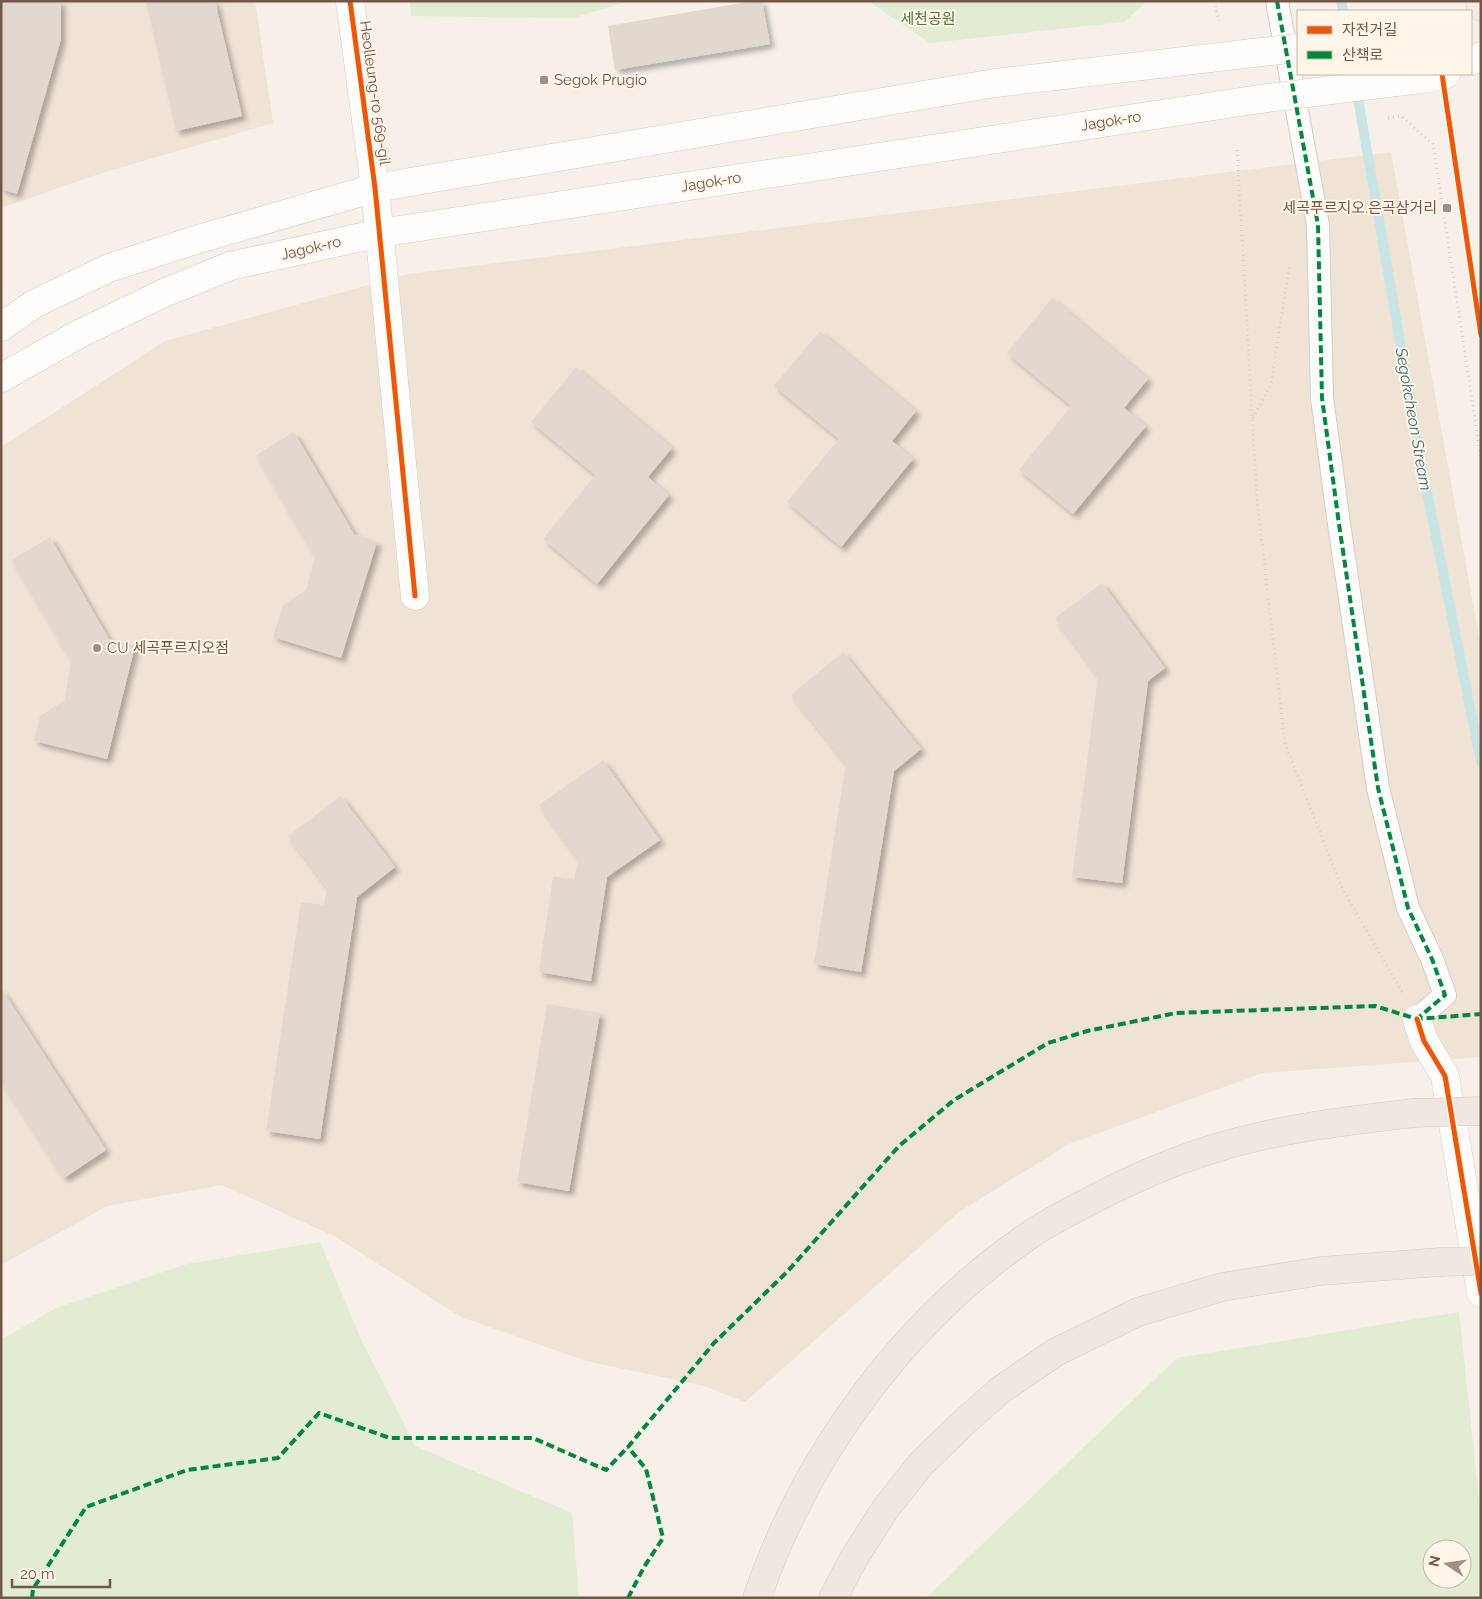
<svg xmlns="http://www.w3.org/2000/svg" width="1482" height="1599" font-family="Raleway,'Noto Sans KR',sans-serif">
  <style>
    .residential { fill: #efe3d5 }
    .green { fill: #e2ecd3; fill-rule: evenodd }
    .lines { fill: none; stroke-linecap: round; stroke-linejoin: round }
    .stream { stroke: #cae4e6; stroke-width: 10 }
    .building { fill: #e2d8d0; filter: url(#shadow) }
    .pedestrian-casing { stroke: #d4ccc5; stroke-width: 24 }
    .minor-casing { stroke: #d4ccc5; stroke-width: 29 }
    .tertiary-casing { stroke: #d4ccc5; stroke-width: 29 }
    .secondary-casing { stroke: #d5ccc4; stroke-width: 29 }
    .primary-casing { stroke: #d5cbc5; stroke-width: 29 }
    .motorway-casing { stroke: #d5cbc5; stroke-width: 29 }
    .path { stroke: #d7cfc9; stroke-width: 3; stroke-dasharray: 1 4; stroke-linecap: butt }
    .pedestrian { stroke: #fefdfc; stroke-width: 22 }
    .minor { stroke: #fefdfc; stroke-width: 28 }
    .tertiary { stroke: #fefdfc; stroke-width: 28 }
    .secondary { stroke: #fefdfc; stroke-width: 28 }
    .primary { stroke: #f2ece4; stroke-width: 28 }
    .motorway { stroke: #f0e7e3; stroke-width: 28 }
    .secondary-bridge-casing { stroke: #d5ccc4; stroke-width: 29; stroke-linecap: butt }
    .motorway-bridge-casing { stroke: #d5cbc5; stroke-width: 29; stroke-linecap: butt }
    .secondary-bridge { stroke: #fefdfc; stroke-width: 28 }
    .motorway-bridge { stroke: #f0e7e3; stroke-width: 28 }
    .quiet { stroke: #00873e; stroke-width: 4; stroke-dasharray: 8 4; stroke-linecap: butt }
    .cycleway-casing { stroke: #fff5e8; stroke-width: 8 }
    .cycleway { stroke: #e8590c; stroke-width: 5 }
    .poi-dot { fill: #a18d81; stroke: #fff5e8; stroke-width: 2 }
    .labels { text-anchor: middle; stroke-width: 4; stroke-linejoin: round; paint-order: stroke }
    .park-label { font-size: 15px; fill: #537842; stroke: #fff5e8 }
    .poi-label { font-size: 15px; fill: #735749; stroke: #fff5e8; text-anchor: start }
    .street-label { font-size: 15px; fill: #735749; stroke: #fff5e8 }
    .water-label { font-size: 16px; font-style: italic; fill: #40767f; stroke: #fff5e8 }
  </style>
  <defs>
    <filter id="shadow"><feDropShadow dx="4.5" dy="4.5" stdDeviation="2.5" flood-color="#0004"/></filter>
  </defs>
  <rect width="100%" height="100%" fill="#f6f0e8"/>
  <g class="residential">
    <polygon points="1,1 255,1 273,123 99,174 1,208"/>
    <polygon points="1391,152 1481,648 1481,1057 1262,1073 1069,1144 959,1212 745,1402 704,1386 586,1361 461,1317 336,1237 222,1185 107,1206 1,1265 1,447 165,341 408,274"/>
  </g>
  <g class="green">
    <polygon points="410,1 630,1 573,18 411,16"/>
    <polygon points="868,1 1147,1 1124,22 930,43"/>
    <polygon points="320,1242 361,1339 415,1446 572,1513 579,1596 576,1598 1,1598 1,1340 56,1308 187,1264"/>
    <path d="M1459 1312 1481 1517V1598H926L1177 1358ZM1432 1549H1462V1579H1432Z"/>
  </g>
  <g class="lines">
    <g class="stream">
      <polyline points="1341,1 1343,11"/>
      <polyline points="1356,87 1421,462 1481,762"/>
    </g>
  </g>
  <g class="building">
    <polygon points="1,1 61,1 61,39 17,194 1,189"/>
    <polygon points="146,1 215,1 242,116 176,131"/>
    <polygon points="753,1 762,1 770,44 615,70 608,26"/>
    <polygon points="1052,298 1148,379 1124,408 1146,426 1073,514 1019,470 1071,406 1007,353"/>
    <polygon points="820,331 916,411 892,441 913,459 841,547 787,502 839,439 774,386"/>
    <polygon points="576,367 672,448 648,477 669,495 597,584 543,539 595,475 531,422"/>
    <polygon points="294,432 354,534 377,542 341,658 273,637 283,605 306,590 315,556 256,455"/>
    <polygon points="50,537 109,639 135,646 107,759 34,741 40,716 65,700 71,660 12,560"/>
    <polygon points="1102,583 1165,668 1148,681 1122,883 1072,877 1098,677 1055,618"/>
    <polygon points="843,652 921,749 894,771 861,972 814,964 846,764 791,695"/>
    <polygon points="603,760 660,840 607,877 591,981 539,972 553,876 574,880 578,859 539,805"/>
    <polygon points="341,796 395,867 357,897 320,1139 266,1131 301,902 324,905 327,888 288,836"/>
    <polygon points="1,988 106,1150 64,1178 1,1081"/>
    <polygon points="547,1004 600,1013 569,1191 517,1182"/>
  </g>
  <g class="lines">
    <defs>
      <polyline id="pedestrian" points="1277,1 1318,225 1322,398 1339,524 1378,788 1408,908 1432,959 1445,995 1417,1019"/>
      <g id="minor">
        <polyline points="375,188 415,596"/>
        <polyline points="1417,1019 1424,1041 1445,1076 1481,1293"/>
      </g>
      <polyline id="tertiary" points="350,1 375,188"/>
      <g id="secondary">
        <polyline points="1471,61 1481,56"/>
        <polyline points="1412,80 1442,76 1446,74"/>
        <polyline points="1,327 34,304 109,268 192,241 375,188 995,83 1253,53"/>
        <polyline points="1,378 79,334 164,293 230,266 380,233 1260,99"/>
      </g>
      <polyline id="primary" points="1480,1 1481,7"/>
      <g id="motorway">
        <path d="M757 1598C805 1457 901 1325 1024 1239 1045 1224 1068 1212 1092 1200 1132 1179 1173 1161 1216 1148 1281 1128 1347 1121 1414 1113"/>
        <polyline points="833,1598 854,1558 886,1508 921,1464 961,1425 999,1391 1056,1352 1138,1312 1222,1287 1321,1271 1440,1262"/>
      </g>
    </defs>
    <use href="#pedestrian" class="pedestrian-casing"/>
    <use href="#minor" class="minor-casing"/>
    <use href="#tertiary" class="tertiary-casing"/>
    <use href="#secondary" class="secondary-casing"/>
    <use href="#primary" class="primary-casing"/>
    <use href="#motorway" class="motorway-casing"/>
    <g class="path">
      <polyline points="1214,1 1219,21"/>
      <polyline points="1388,118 1401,116 1433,144 1481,458"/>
      <polyline points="1237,150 1257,500 1285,744 1342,888 1402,992"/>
      <polyline points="1253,418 1271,384 1289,268"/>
    </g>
    <use href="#pedestrian" class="pedestrian"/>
    <use href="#minor" class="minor"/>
    <use href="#tertiary" class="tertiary"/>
    <use href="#secondary" class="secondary"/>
    <use href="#primary" class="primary"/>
    <use href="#motorway" class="motorway"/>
    <defs>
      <g id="secondary-bridge">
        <polyline points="1253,53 1298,48"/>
        <polyline points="1260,99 1412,80"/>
      </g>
      <g id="motorway-bridge">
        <polyline points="1414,1113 1481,1111"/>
        <polyline points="1440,1262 1481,1261"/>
      </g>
    </defs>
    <use href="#secondary-bridge" class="secondary-bridge-casing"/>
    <use href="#motorway-bridge" class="motorway-bridge-casing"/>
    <use href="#secondary-bridge" class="secondary-bridge"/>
    <use href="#motorway-bridge" class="motorway-bridge"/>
    <g class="quiet">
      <polyline points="1277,1 1318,225 1322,398 1339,524 1378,788 1408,908 1432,959 1445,995 1417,1019"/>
      <polyline points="32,1598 33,1589 86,1507 187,1470 278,1458 319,1413 390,1438 533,1438 606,1470 628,1447 714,1343 787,1272 899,1146 954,1100 1048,1043 1087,1031 1176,1013 1375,1006 1417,1019 1481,1014"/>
      <polyline points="628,1598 644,1567 663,1538 646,1469 628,1447"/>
    </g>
    <defs>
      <g id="cycleway">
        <polyline points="350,1 375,188 415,596"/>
        <polyline points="1442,74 1481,335"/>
        <polyline points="1417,1019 1424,1041 1445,1076 1481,1293"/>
      </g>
    </defs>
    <use href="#cycleway" class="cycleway-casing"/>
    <use href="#cycleway" class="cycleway"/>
  </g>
  <g class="poi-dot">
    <rect x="539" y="75" width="10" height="10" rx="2.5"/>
    <rect x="1442" y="203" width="10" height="10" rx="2.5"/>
    <circle cx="97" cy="648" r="5"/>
  </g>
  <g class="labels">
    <g class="park-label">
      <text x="928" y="24">세천공원</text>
    </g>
    <g class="poi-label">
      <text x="554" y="85">Segok Prugio</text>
      <text x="1437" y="213" text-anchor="end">세곡푸르지오.은곡삼거리</text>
      <text x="107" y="653">CU 세곡푸르지오점</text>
    </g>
    <g class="street-label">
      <text transform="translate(375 93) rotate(82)" y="5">Heolleung-ro 569-gil</text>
      <text transform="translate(1111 121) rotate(-9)" y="5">Jagok-ro</text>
      <text transform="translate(711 182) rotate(-9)" y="5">Jagok-ro</text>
      <text transform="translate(311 248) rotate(-13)" y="5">Jagok-ro</text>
    </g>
    <g class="water-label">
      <text transform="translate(1414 419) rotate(80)" y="6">Segokcheon Stream</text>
    </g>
  </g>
  <rect width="1482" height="1599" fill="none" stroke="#735749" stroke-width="5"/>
  <rect x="1297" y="10" width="175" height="65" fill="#fff5e8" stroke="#c7b6a8"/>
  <rect x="1307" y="26" width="25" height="8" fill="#e8590c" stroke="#c7b6a8"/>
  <text x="1342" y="35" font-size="15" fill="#735749">자전거길</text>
  <rect x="1307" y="51" width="25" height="8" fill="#00873e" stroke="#c7b6a8"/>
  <text x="1342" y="60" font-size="15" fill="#735749">산책로</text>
  <g transform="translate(1447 1564) rotate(283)"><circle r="24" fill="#fff5e8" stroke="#c7b6a8"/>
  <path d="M0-4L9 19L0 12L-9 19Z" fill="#a18d81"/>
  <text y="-8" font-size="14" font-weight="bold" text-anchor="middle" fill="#735749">N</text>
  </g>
  <path d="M12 1579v8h98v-8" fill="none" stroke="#735749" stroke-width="2.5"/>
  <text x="20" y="1579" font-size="15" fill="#735749" stroke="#fff5e8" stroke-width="4" paint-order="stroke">20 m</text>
</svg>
